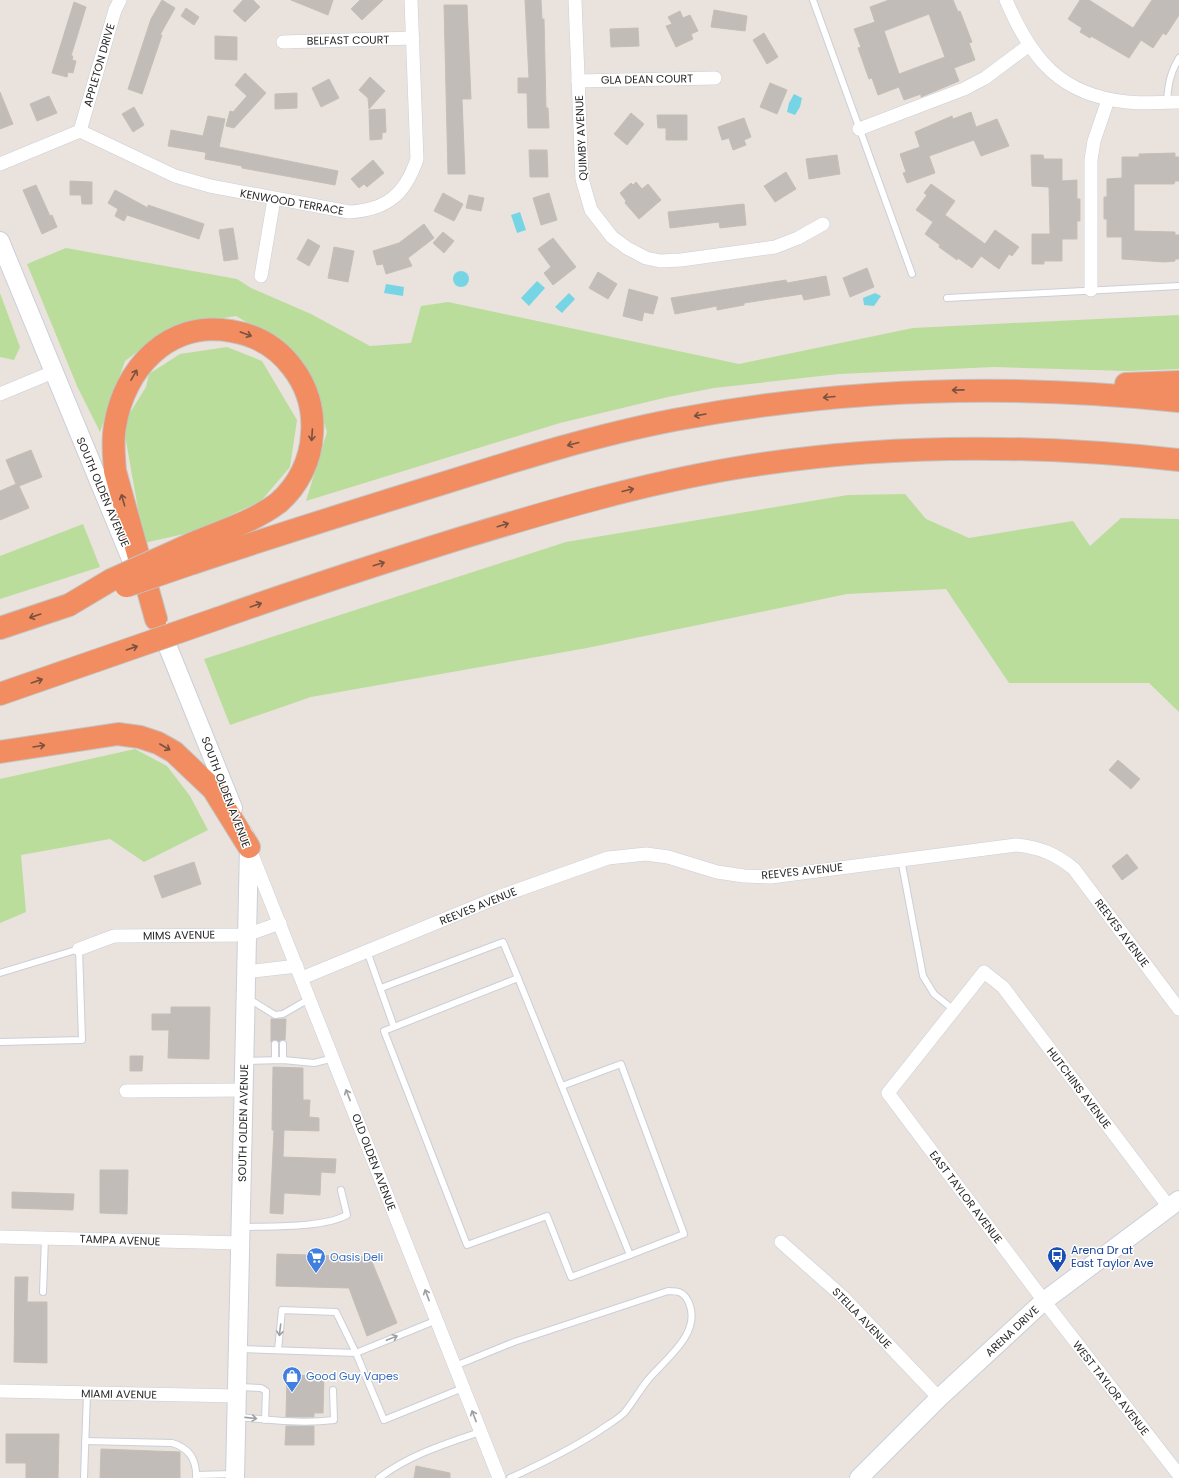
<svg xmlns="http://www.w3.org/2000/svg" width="1179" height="1478" font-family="Poppins,sans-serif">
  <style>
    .green { fill: #badd9c }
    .water { fill: #76d5e4 }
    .building { fill: #c2bcb8; stroke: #c5beb6; fill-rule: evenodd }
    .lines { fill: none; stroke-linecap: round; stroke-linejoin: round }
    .lane-casing { stroke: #cacfda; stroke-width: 8 }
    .street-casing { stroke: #cacfda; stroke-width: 14 }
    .secondary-casing { stroke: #cacfda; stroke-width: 20 }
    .highway-casing { stroke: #c3c3c3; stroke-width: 24 }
    .lane { stroke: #fff; stroke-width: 6 }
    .street { stroke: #fff; stroke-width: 13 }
    .secondary { stroke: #fff; stroke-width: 18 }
    .highway { stroke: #f18d60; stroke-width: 22 }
    .highway-bridge-casing { stroke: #c3c3c3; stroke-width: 24; stroke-linecap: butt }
    .highway-bridge { stroke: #f18d60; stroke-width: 22 }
    .oneway { stroke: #79513f }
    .oneway2 { stroke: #9f9f9f }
    .labels { text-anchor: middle; stroke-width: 3; stroke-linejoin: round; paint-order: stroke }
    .street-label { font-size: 11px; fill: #292929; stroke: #fff }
    .transit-label { font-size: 11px; fill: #164399; stroke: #fff; text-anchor: start }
    .shop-label { font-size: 11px; fill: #366cbe; stroke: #fff; text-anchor: start }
  </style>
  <rect width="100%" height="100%" fill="#eae2dc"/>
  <g class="green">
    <polygon points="66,248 237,279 251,288 311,314 370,346 411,343 421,306 448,302 739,364 913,328 1179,315 1179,369 1127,371 994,367 839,374 714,388 668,397 560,423 306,501 327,432 311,380 271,336 236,316 170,327 125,361 100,432 77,386 27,264"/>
    <polygon points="0,293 20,347 14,360 0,357"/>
    <polygon points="227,347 262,361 297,420 290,467 261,501 197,531 144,543 123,424 146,387 149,374 180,354"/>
    <polygon points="905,494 926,519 969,538 1073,521 1090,546 1121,518 1179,519 1179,712 1149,683 1009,683 946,589 847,594 587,648 311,697 230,725 204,659 566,542 848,495"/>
    <polygon points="83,524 100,567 0,599 0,556"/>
    <polygon points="135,749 167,766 190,796 208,830 144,862 110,839 21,855 26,912 0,923 0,779"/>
  </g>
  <g class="water">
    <polygon points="794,94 802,98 800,107 795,115 787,112 789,103"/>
    <polygon points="520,212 526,230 517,233 511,215"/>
    <circle cx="461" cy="279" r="8"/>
    <polygon points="537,281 545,288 529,306 521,298"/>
    <polygon points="386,284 404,287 403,296 384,293"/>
    <polygon points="569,293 575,299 562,313 555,307"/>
    <polygon points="875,293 881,296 874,306 864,305 863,298"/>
  </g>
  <g class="building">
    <polygon points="162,0 175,8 160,35 162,35 142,94 128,89 151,19"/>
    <polygon points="243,0 253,0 260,7 245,22 233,11"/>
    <polygon points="291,0 333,0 328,15"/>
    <polygon points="360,0 383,0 362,20 351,9"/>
    <polygon points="525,0 541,0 542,19 544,19 546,108 548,108 549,128 528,128 527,93 518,93 518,78 529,78"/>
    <path d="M889 0H953L958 12 960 11 972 42 969 43 975 60 954 68 959 81 921 97V94L904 100 899 87 878 95 872 78 869 79 858 48 861 47 854 29 875 22 870 7ZM929 14 945 57 899 74 884 31Z"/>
    <polygon points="1080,0 1089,0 1133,28 1152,0 1179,0 1179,15 1166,35 1163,33 1153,48 1141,40 1129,58 1091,36 1090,38 1080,32 1082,28 1068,19"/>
    <polygon points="74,2 86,7 71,56 73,56 72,60 76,61 73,73 68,72 67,77 52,73"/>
    <polygon points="444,5 467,5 471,99 462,99 465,174 448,174"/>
    <polygon points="186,8 199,17 194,25 181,16"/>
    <polygon points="714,10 747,16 745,31 711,27"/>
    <polygon points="680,11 683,18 690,15 698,31 691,34 693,39 676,47 666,26 672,24 668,17"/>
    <polygon points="638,28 639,46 611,47 610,29"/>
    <polygon points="764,33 778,57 767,64 753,40"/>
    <polygon points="215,36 237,37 237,60 215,59"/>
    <polygon points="245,73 266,93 234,128 226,126 230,111 233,112 247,96 235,85"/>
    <polygon points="370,77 385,91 369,109 368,98 359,90"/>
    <polygon points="329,79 339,98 321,107 312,88"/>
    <polygon points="770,83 787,90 777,114 760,107"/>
    <polygon points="0,92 13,124 0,129"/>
    <polygon points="297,93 297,108 275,109 275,94"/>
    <polygon points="49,96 57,113 37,121 30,104"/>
    <polygon points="134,107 144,125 133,132 122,114"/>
    <polygon points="385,109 386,132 382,133 382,139 370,140 369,110"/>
    <polygon points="971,112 976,127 997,119 1009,146 981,156 974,140 929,156 935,173 907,183 903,173 906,172 900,154 920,147 915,132 952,116 953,119"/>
    <polygon points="631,113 644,124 627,145 614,134"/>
    <polygon points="657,115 687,115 687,140 666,140 666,128 658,128"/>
    <polygon points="208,116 225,119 219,147 338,171 335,185 242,168 242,166 205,159 206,153 204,152 168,146 171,130 203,136"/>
    <polygon points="744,118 751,137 744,140 746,145 733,150 729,138 722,140 718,127"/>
    <polygon points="529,150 547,150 548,177 530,177"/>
    <polygon points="1175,153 1175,157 1179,157 1179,181 1175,181 1174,184 1134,184 1134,231 1175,232 1175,235 1179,235 1179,259 1175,259 1175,261 1164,262 1122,259 1122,237 1107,237 1107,219 1104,219 1104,197 1107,197 1107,179 1122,178 1122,157 1139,157 1139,154"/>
    <polygon points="837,155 840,174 809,179 806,159"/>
    <polygon points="1031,155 1043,155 1044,159 1062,159 1062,181 1077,180 1077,199 1080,199 1080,221 1077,221 1077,239 1062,239 1062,261 1044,261 1044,264 1032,264 1032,234 1050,234 1049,187 1032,186"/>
    <polygon points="373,160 384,173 367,187 364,184 359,188 351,179"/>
    <polygon points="786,172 796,189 775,202 764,186"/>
    <polygon points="70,181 92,182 92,204 82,204 81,195 70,195"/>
    <polygon points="636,182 642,189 648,184 661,200 639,219 625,203 626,201 620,193 631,183 633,185"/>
    <polygon points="931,184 955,201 945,215 985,244 995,230 1019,247 1012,256 1009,254 999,269 981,256 972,268 958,258 957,260 939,247 940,245 925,234 933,222 916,210 927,195 924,193"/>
    <polygon points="36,185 50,216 52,215 57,227 42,234 23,190"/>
    <polygon points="115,190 148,208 148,205 204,224 199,239 127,215 124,221 115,216 118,209 108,203"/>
    <polygon points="443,193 463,204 454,221 434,211"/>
    <polygon points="549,193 557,220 541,225 533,198"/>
    <polygon points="469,195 484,198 481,211 466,208"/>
    <polygon points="744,204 746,225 720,228 719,222 670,228 668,212"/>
    <polygon points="424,224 434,238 408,258 412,266 386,274 383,264 377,265 373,251 399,243"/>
    <polygon points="233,228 238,259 224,261 219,230"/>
    <polygon points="443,232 454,241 444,253 433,243"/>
    <polygon points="553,238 576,267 553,285 544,273 551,267 538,249"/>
    <polygon points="308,239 320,246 309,266 297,259"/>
    <polygon points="334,247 354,251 348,282 328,278"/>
    <polygon points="867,268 874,287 850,297 843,278"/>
    <polygon points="598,272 617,284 608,299 589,288"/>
    <polygon points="826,276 830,295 804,300 802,294 744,303 744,305 717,310 717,306 675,314 671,298 786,280 787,283"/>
    <polygon points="629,289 658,297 653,314 644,312 642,321 623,316"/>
    <polygon points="31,450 42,477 19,486 29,508 0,520 0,491 16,484 6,460"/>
    <polygon points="1118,760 1140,779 1131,789 1109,770"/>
    <polygon points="1127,854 1138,868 1122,880 1112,866"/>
    <polygon points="194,862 201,884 162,898 154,876"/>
    <polygon points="171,1007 210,1007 209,1059 168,1058 169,1030 152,1030 152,1014 171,1014"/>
    <polygon points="271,1019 286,1019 285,1040 281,1040 279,1042 275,1040 271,1042"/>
    <polygon points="130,1056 143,1056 142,1071 130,1071"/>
    <polygon points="273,1067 303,1068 303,1100 310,1100 309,1117 319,1118 319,1131 284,1130 283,1157 336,1159 335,1173 321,1172 320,1195 284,1193 283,1214 270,1213 274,1130 272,1130"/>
    <polygon points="100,1170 128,1170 127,1214 100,1213"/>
    <polygon points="12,1192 74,1194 73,1210 12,1208"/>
    <polygon points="277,1254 370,1257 397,1323 367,1336 349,1288 276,1286"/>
    <polygon points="15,1277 28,1277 27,1302 47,1302 47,1363 14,1362"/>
    <polygon points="287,1375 324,1376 323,1413 314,1413 314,1417 286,1417"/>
    <polygon points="286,1426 314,1426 314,1445 285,1445"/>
    <polygon points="6,1434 59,1434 58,1478 26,1478 26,1463 6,1463"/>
    <polygon points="101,1449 180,1452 180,1478 100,1478"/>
    <polygon points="416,1466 450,1473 450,1478 414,1478"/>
  </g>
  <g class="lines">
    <defs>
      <g id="lane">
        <polyline points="813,0 912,274"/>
        <path d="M1167 102C1168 85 1170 73 1179 58"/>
        <polyline points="947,298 1179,286"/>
        <polyline points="901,859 923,976 934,994 954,1010"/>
        <polyline points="367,951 394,1027"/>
        <polyline points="0,973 79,949 82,1040 0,1042"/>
        <polygon points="518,978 630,1255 571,1277 547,1216 467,1245 384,1031"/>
        <polyline points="381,988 503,942 518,978"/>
        <polyline points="249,999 275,1015 283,1014 309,999"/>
        <polyline points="283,1044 283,1060"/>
        <polyline points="275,1060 275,1044"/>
        <polyline points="246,1061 283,1060 314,1063 334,1058"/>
        <polyline points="562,1086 621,1064 684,1234 630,1255"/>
        <path d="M243 1227C271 1226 323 1228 347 1215L341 1190"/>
        <polyline points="43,1292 45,1238"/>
        <polyline points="240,1349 356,1353 437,1320"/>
        <polyline points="278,1350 282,1310 336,1312 356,1353 384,1420 463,1388"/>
        <path d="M455 1366 514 1342 668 1291C679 1291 684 1292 689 1303 702 1334 664 1360 647 1381 639 1391 632 1404 624 1413 617 1420 607 1425 599 1431 571 1449 541 1464 510 1478"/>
        <polyline points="238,1387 261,1388 266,1391 265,1420"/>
        <path d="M238 1417C269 1420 302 1424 334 1420L333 1390"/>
        <path d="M85 1441 172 1443C189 1448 197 1460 196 1478"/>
        <polyline points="196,1475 233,1474"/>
        <polyline points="84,1478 87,1393"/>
        <path d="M379 1478C409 1455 445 1444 480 1432"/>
      </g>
      <g id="street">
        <polyline points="575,0 582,179 591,210 612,237 627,248 646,258 660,261 681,260 775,247 798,238 823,224"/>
        <path d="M1006 0C1031 59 1060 95 1127 102 1144 104 1162 102 1179 102"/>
        <polyline points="283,42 413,38"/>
        <polyline points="578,81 715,78"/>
        <polyline points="859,129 964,89 985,78 1028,46"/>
        <polyline points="80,131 115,10 120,0"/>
        <path d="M0 164 80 131 175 176 210 186 349 212C386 210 405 195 417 159L411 0"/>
        <polyline points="261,276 274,199"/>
        <polyline points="1091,290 1091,160 1094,141 1108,100"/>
        <polyline points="0,394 53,372"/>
        <polyline points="251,852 499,1478"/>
        <polyline points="79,949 114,936 247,935 280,923"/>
        <polyline points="246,972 297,966"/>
        <path d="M302 978 501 896 608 858 646 854 668 857 717 872 744 876 771 877 1016 845C1039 847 1056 854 1074 869L1179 1009"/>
        <polyline points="126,1091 244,1090"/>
        <polyline points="1169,1207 1003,987 984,972 888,1093 1044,1301 1179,1475"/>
        <polyline points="0,1237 241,1243"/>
        <polyline points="781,1242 842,1296 939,1398"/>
        <polyline points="0,1391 237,1396"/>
      </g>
      <g id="secondary">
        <polyline points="0,241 131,559"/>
        <polyline points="159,625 233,808"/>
        <polyline points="235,1478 249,847 244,834"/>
        <polyline points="859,1478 939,1398 1044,1301 1179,1200"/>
      </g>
      <g id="highway">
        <polyline points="1126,384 1179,382"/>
        <path d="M193 563C277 535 360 509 444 483 520 459 596 435 674 420 841 388 1010 383 1179 401"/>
        <path d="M219 618C298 590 378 564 458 539 550 511 641 484 736 468 883 443 1031 444 1179 460"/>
        <path d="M156 619 115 471C114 456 112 441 115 426 124 368 169 320 231 331 256 335 277 347 292 367 307 386 314 410 312 434 311 460 298 486 278 503 253 522 219 532 191 544"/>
        <polyline points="0,628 69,605"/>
        <polyline points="0,694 95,661"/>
        <polyline points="0,752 118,734 140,737 158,743 174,752 213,789 249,847"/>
      </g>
    </defs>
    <use href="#lane" class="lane-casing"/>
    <use href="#street" class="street-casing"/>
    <use href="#secondary" class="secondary-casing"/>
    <use href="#highway" class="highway-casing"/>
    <use href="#lane" class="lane"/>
    <use href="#street" class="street"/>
    <use href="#secondary" class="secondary"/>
    <use href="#highway" class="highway"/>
    <defs>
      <g id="highway-bridge">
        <polyline points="126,586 193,563"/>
        <polyline points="69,605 111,580 191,544"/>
        <polyline points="95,661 219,618"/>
      </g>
    </defs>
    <use href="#highway-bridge" class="highway-bridge-casing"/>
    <use href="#highway-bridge" class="highway-bridge"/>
  </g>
  <defs><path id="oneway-shaft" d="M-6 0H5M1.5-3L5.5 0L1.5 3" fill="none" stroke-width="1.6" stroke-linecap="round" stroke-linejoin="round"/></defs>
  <g class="oneway">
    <use href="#oneway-shaft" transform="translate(246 334) rotate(20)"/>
    <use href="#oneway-shaft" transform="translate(134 375) rotate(-60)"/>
    <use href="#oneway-shaft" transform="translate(958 390) rotate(179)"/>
    <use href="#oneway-shaft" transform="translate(829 397) rotate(175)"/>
    <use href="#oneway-shaft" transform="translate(700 415) rotate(170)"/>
    <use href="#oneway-shaft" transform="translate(312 435) rotate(94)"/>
    <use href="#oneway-shaft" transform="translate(573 444) rotate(165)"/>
    <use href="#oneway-shaft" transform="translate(628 490) rotate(-14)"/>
    <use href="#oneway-shaft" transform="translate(123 500) rotate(-106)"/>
    <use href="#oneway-shaft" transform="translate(503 525) rotate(-17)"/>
    <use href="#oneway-shaft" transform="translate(379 564) rotate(-17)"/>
    <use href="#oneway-shaft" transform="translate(256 605) rotate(-19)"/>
    <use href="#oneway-shaft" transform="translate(35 616) rotate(161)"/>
    <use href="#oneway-shaft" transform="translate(132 648) rotate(-19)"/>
    <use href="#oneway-shaft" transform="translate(37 681) rotate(-19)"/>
    <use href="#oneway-shaft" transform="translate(39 746) rotate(-9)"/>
    <use href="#oneway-shaft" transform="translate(165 747) rotate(30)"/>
  </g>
  <g class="oneway2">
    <use href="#oneway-shaft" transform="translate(348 1095) rotate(-111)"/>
    <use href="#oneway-shaft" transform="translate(427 1295) rotate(-111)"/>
    <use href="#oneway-shaft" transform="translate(280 1330) rotate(97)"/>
    <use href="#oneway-shaft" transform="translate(392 1338) rotate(-22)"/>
    <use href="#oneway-shaft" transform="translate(474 1416) rotate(-111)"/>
    <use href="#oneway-shaft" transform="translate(251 1418) rotate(6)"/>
  </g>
  <defs>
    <symbol id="bus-pin" viewBox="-11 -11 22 30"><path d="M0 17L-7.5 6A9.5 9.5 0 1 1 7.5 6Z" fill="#1a4fb4" stroke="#fff"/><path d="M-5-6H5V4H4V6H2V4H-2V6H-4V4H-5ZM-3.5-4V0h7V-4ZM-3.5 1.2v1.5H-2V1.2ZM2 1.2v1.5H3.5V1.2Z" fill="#fff"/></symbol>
    <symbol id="supermarket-pin" viewBox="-11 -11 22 30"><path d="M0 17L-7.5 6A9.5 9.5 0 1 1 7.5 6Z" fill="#3f7fe0" stroke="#fff"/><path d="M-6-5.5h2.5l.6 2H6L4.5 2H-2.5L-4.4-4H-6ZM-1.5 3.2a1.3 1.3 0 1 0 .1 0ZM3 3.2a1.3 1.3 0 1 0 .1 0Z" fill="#fff"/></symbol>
    <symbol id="shop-pin" viewBox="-11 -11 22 30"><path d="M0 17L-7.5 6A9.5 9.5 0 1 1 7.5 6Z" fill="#3f7fe0" stroke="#fff"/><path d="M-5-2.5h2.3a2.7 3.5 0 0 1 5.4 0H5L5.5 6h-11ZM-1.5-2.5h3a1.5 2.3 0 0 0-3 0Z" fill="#fff"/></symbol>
  </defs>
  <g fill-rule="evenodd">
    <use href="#bus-pin" x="1046" y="1245" width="22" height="30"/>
    <use href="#supermarket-pin" x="305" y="1246" width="22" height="30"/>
    <use href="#shop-pin" x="281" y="1365" width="22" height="30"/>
  </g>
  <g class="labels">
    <g class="street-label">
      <text transform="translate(348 40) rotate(-1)" y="4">BELFAST COURT</text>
      <text transform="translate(99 65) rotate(-74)" y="4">APPLETON DRIVE</text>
      <text transform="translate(647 79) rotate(-1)" y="4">GLA DEAN COURT</text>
      <text transform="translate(581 138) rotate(-93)" y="4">QUIMBY AVENUE</text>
      <text transform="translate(292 202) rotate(10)" y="4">KENWOOD TERRACE</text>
      <text transform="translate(103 492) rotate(67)" y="4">SOUTH OLDEN AVENUE</text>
      <text transform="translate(226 792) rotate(69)" y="4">SOUTH OLDEN AVENUE</text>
      <text transform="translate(802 871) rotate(-6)" y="4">REEVES AVENUE</text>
      <text transform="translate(478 906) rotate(-22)" y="4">REEVES AVENUE</text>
      <text transform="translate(1122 933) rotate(53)" y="4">REEVES AVENUE</text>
      <text transform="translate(179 935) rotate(-1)" y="4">MIMS AVENUE</text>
      <text transform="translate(1079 1088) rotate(53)" y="4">HUTCHINS AVENUE</text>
      <text transform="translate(243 1123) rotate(-89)" y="4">SOUTH OLDEN AVENUE</text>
      <text transform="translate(374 1162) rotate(69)" y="4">OLD OLDEN AVENUE</text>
      <text transform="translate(966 1197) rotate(53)" y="4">EAST TAYLOR AVENUE</text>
      <text transform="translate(120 1240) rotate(2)" y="4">TAMPA AVENUE</text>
      <text transform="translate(862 1318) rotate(46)" y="4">STELLA AVENUE</text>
      <text transform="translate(1012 1331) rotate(-43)" y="4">ARENA DRIVE</text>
      <text transform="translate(1111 1388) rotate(52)" y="4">WEST TAYLOR AVENUE</text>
      <text transform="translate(119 1394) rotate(1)" y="4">MIAMI AVENUE</text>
    </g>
    <g class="transit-label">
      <text x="1071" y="1254">Arena Dr at<tspan x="1071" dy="13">East Taylor Ave</tspan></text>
    </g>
    <g class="shop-label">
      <text x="330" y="1261">Oasis Deli</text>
      <text x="306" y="1380">Good Guy Vapes</text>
    </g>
  </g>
</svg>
